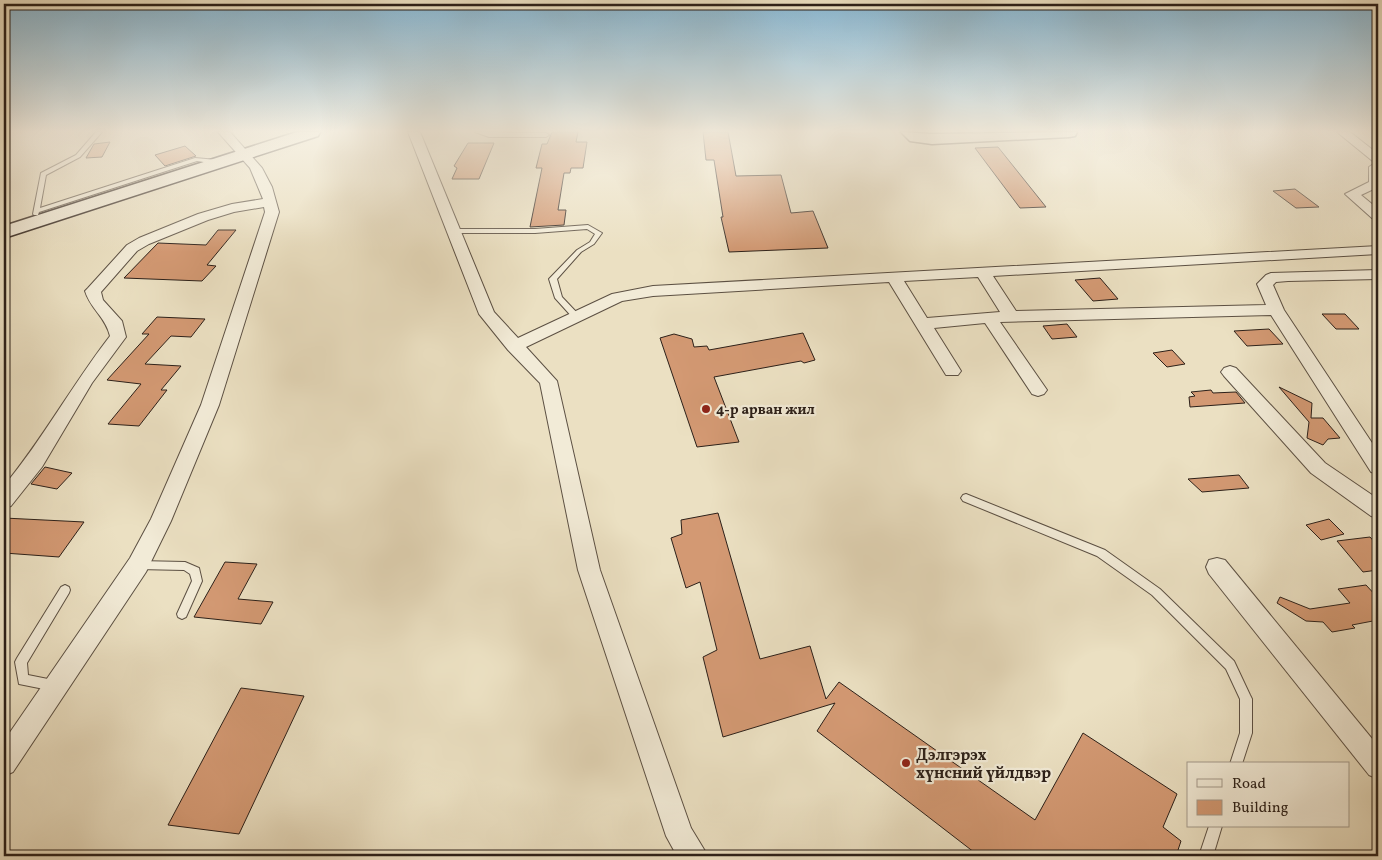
<svg xmlns="http://www.w3.org/2000/svg" width="1382" height="860" font-family="Vollkorn,serif">
  <style>
    .building { fill: #d39973; stroke: #2c2019 }
    .lines { fill: none; stroke-linecap: round; stroke-linejoin: round }
    .lane-casing { stroke: #5c5043; stroke-width: 2 }
    .street-casing { stroke: #5c5043; stroke-width: 2 }
    .secondary-casing { stroke: #2c2019; stroke-width: 3 }
    .lane { fill: #f2ebd7; fill-rule: evenodd }
    .street { fill: #f2ebd7; fill-rule: evenodd }
    .secondary { fill: #f2ebd7; fill-rule: evenodd }
    .poi-dot { fill: #8f2418; stroke: #f2ebd7; stroke-width: 2 }
    .labels { text-anchor: middle; stroke-width: 4.5; stroke-linejoin: round; paint-order: stroke }
    .poi-label { font-size: 14px; font-weight: bold; fill: #2c2019; stroke: #f2ebd7; text-anchor: start }
    .near-poi-label { font-size: 16px; font-weight: bold; fill: #2c2019; stroke: #f2ebd7; text-anchor: start }
  </style>
  <rect width="100%" height="100%" fill="#ebe0c2"/>
  <filter id="stains"><feTurbulence type="fractalNoise" baseFrequency=".004" numOctaves="4"/><feColorMatrix values="0 0 0 0 .2 0 0 0 0 .09 0 0 0 0 .02 0 0 0 .5 -.17"/></filter>
  <radialGradient id="worn" r=".72"><stop offset=".6" stop-color="#630" stop-opacity="0"/><stop offset="1" stop-color="#630" stop-opacity=".3"/></radialGradient>
  <g class="building">
    <polygon points="552,132 578,132 576,142 587,142 583,168 571,168 570,173 564,173 558,210 566,210 564,225 530,227 542,168 536,168 542,144 547,144"/>
    <polygon points="703,132 728,132 736,176 781,175 791,213 813,211 828,248 729,252 721,217 723,217 714,160 706,160"/>
    <polygon points="110,142 102,157 86,158 94,144"/>
    <polygon points="468,143 494,143 479,179 452,179 457,168 454,166"/>
    <polygon points="185,146 196,156 165,166 155,155"/>
    <polygon points="998,147 1046,207 1020,208 975,148"/>
    <polygon points="1295,189 1319,207 1296,208 1273,191"/>
    <polygon points="218,230 236,230 207,265 216,266 202,281 124,278 158,243 206,245"/>
    <polygon points="1100,278 1118,299 1093,301 1075,280"/>
    <polygon points="1322,314 1345,314 1359,329 1336,329"/>
    <polygon points="157,317 205,319 191,337 171,336 145,364 181,366 161,390 167,390 139,426 108,424 141,384 107,380 149,334 142,334"/>
    <polygon points="1067,324 1077,337 1052,339 1043,326"/>
    <polygon points="1269,329 1283,344 1247,346 1234,331"/>
    <polygon points="803,333 815,360 804,363 801,361 714,377 739,442 697,447 660,338 674,334 692,339 694,347 707,346 709,350"/>
    <polygon points="1172,350 1185,364 1167,367 1153,353"/>
    <polygon points="1279,387 1312,403 1311,418 1323,418 1340,438 1328,439 1323,445 1307,438 1309,422"/>
    <polygon points="1211,390 1213,393 1236,392 1245,403 1190,407 1189,397 1195,396 1191,392"/>
    <polygon points="45,467 72,473 57,489 31,484"/>
    <polygon points="1239,475 1249,488 1202,492 1188,479"/>
    <polygon points="718,513 760,659 810,646 826,699 839,682 1035,820 1083,733 1177,794 1163,827 1181,841 1176,856 979,856 817,731 835,703 723,737 703,657 717,650 700,582 686,588 671,538 682,534 681,520"/>
    <polygon points="4,518 84,522 59,557 4,553"/>
    <polygon points="1329,519 1344,534 1321,540 1306,525"/>
    <polygon points="1370,537 1378,546 1378,570 1363,572 1337,541"/>
    <polygon points="225,562 257,564 238,599 273,602 261,624 194,617"/>
    <polygon points="1366,585 1378,598 1378,620 1352,625 1355,628 1332,632 1323,622 1306,621 1277,603 1280,597 1310,609 1350,603 1338,589"/>
    <polygon points="241,688 304,696 239,834 168,825"/>
  </g>
  <g class="lines">
    <defs>
      <g id="lane">
        <polygon points="96,132 102,132 80,157 46,175 40,208 195,158 217,160 220,162 217,164 197,161 39,212 38,215 34,215 33,214 41,173 76,155"/>
        <polygon points="475,132 546,133 549,135 546,137 489,137"/>
        <polygon points="588,225 602,233 594,244 581,252 557,279 562,297 581,317 577,319 574,319 555,298 549,279 577,250 590,242 595,234 587,229 535,233 454,233 451,231 454,229 535,229"/>
        <polygon points="966,494 1105,550 1160,589 1234,661 1250,695 1252,699 1252,733 1242,764 1230,764 1240,733 1240,699 1226,669 1152,595 1097,556 963,501 961,498 963,495"/>
        <polygon points="138,561 185,562 199,568 202,581 186,617 182,619 178,617 177,614 192,581 190,574 184,570 138,569 134,568 133,565 134,562"/>
        <polygon points="65,585 69,587 70,590 69,593 27,663 28,675 58,681 60,685 58,689 54,691 19,684 15,662 17,658 61,587"/>
        <polygon points="1209,826 1222,826 1213,856 1199,856"/>
      </g>
      <g id="street">
        <path d="M218 132H230L262 168 272 187 279 212 219 405 171 521 146 572 13 772 4 776V741L130 558 151 519 201 405 265 212 264 207 234 212 208 220 149 244 137 251 101 292 103 300 122 321 126 337 92 383 42 467 11 506 4 508V486C43 439 72 385 110 336 105 316 91 310 85 291L88 288 127 245 139 238 198 214 232 204 263 199 250 168Z"/>
        <path d="M408 132H420L494 312 518 338 612 294 653 286 1378 246V254L993 276 1016 311 1266 305 1257 284 1266 275 1271 273 1378 270V279L1288 281 1276 282 1273 285 1284 310 1378 452V474L1371 472 1271 315 1000 322 1047 390 1044 394 1038 396 1032 394 985 323 934 328 961 371 958 375H946L889 282 653 296 622 301 526 347 557 381 600 570 691 828 708 856H677L666 836 578 570 540 383 508 350 479 314ZM978 277 1000 312 927 318 904 281Z"/>
        <polygon points="1337,132 1350,132 1378,154 1378,187 1361,195 1378,209 1378,220 1373,219 1345,194 1369,182 1369,167 1375,163"/>
        <polygon points="1230,366 1236,368 1325,463 1378,499 1378,518 1371,516 1311,473 1224,376 1221,372 1224,368"/>
        <polygon points="1217,558 1225,560 1378,746 1378,779 1369,775 1209,574 1206,567 1209,560"/>
      </g>
      <g id="secondary">
        <polygon points="297,132 320,132 318,136 4,238 4,226"/>
        <polygon points="901,132 932,134 1077,132 1075,136 1069,137 932,144 910,141"/>
      </g>
    </defs>
    <use href="#lane" class="lane-casing"/>
    <use href="#street" class="street-casing"/>
    <use href="#secondary" class="secondary-casing"/>
    <use href="#lane" class="lane"/>
    <use href="#street" class="street"/>
    <use href="#secondary" class="secondary"/>
  </g>
  <linearGradient id="sky" x2="0" y2="1"><stop stop-color="#88b8d4"/><stop offset="0.52" stop-color="#f6f1e4"/><stop offset="1" stop-color="#f6f1e4" stop-opacity="0"/></linearGradient>
  <rect width="1382" height="252" fill="url(#sky)"/>
  <g class="poi-dot">
    <circle cx="706" cy="409" r="5"/>
    <circle cx="906" cy="763" r="5"/>
  </g>
  <g class="labels">
    <g class="poi-label">
      <text x="716" y="414">4-р арван жил</text>
    </g>
    <g class="near-poi-label">
      <text x="916" y="760">Дэлгэрэх<tspan x="916" dy="18">хүнсний үйлдвэр</tspan></text>
    </g>
  </g>
  <rect width="1382" height="860" fill="none" stroke="#ebe0c2" stroke-width="20"/>
  <rect x="5" y="5" width="1372" height="850" fill="none" stroke="#2c2019" stroke-width="2.5"/>
  <rect x="10" y="10" width="1362" height="840" fill="none" stroke="#2c2019"/>
  <rect x="1187" y="762" width="162" height="65" fill="#f2ebd7" stroke="#a39a8b"/>
  <rect x="1197" y="779" width="25" height="8" fill="#f2ebd7" stroke="#a39a8b"/>
  <text x="1232" y="788" font-size="15" fill="#2c2019">Road</text>
  <rect x="1197" y="800" width="25" height="15" fill="#d39973" stroke="#a39a8b"/>
  <text x="1232" y="812" font-size="15" fill="#2c2019">Building</text>
  <rect width="100%" height="100%" filter="url(#stains)"/>
  <rect width="100%" height="100%" fill="url(#worn)"/>
</svg>
